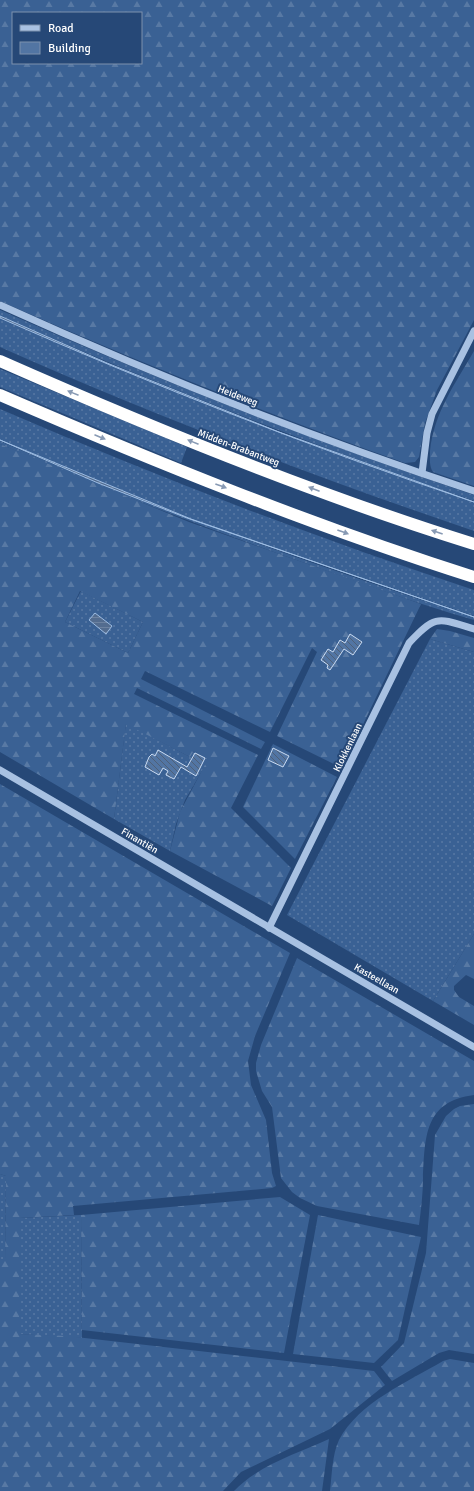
<svg xmlns="http://www.w3.org/2000/svg" width="474" height="1491" font-family="Signika,sans-serif">
  <style>
    .grass { fill: url(#grass-dots) }
    .forest { fill: url(#forest-firs); fill-rule: evenodd }
    .water { fill: url(#water-rules); stroke: #9cbce3 }
    .building { fill: url(#building-back-hatch); stroke: #cadbf2 }
    .lines { fill: none; stroke-linecap: round; stroke-linejoin: round }
    .minor { stroke: #a8c1e2; stroke-width: 7 }
    .highway { stroke: #fff; stroke-width: 12 }
    .oneway { fill: #889ab4 }
    .labels { text-anchor: middle; stroke-width: 4; stroke-linejoin: round; paint-order: stroke }
    .street-label { font-size: 10px; fill: #fff; stroke: #264877 }
  </style>
  <defs>
    <pattern id="grass-dots" width="8" height="8" patternUnits="userSpaceOnUse"><rect width="8" height="8" fill="#3a6194"/><path d="M2 2h.1M6 6h.1" fill="none" stroke="#5879a4" stroke-width="1.8" stroke-linecap="round"/></pattern>
    <pattern id="forest-firs" width="22" height="20" patternUnits="userSpaceOnUse"><rect width="22" height="20" fill="#3a6194"/><path d="M5 1l3.5 6h-7zM16 11l3.5 6h-7z" fill="#5879a4"/></pattern>
    <pattern id="water-rules" width="6" height="5" patternUnits="userSpaceOnUse"><rect width="6" height="5" fill="#536c8f"/><path d="M0 2.5h6" fill="none" stroke="#6d82a0"/></pattern>
    <pattern id="building-back-hatch" width="6" height="6" patternUnits="userSpaceOnUse"><rect width="6" height="6" fill="#5275a3"/><path d="M-1 5l2 2M0 0l6 6M5-1l2 2" fill="none" stroke="#4f6078"/></pattern>
  </defs>
  <rect width="100%" height="100%" fill="#264877"/>
  <g class="grass">
    <path d="M0 310C155 379 313 441 474 495V501C313 446 156 384 0 316Z"/>
    <path d="M0 318C156 385 313 448 474 502V531C313 476 155 416 0 347Z"/>
    <polygon points="0,369 187,447 181,463 0,387"/>
    <path d="M0 409C155 476 313 537 474 590V616L191 519 0 440Z"/>
    <path d="M0 441C154 509 314 565 474 617V620C415 603 357 582 299 561 198 525 98 487 0 444Z"/>
    <polygon points="81,591 143,622 128,653 65,622"/>
    <polygon points="430,639 474,652 474,934 433,1001 287,915"/>
    <polygon points="126,723 190,757 194,751 209,759 185,800 176,824 170,851 114,819"/>
    <polygon points="0,1174 6,1176 5,1261 0,1260"/>
    <polygon points="81,1215 82,1338 19,1334 19,1218"/>
  </g>
  <g class="forest">
    <path d="M0 0H474V320L437 390 425 423 419 457 415 462 405 463C268 414 133 360 0 301ZM13 13H141V63H13Z"/>
    <path d="M474 351V486L433 472C429 466 430 458 430 451 434 413 455 384 474 351Z"/>
    <path d="M0 444 189 522 421 604 342 768 277 736 317 652 312 648 270 732 145 671 141 679 265 742 261 749 137 688 134 694 258 755 231 808 291 868 272 906 170 851 180 812 208 759 194 751 190 757 126 724 114 819 0 752ZM80 591 143 622 128 653 65 622Z"/>
    <polygon points="437,629 450,631 474,638 474,652 430,639"/>
    <polygon points="273,744 337,777 295,859 243,807"/>
    <polygon points="0,784 290,953 255,1036 248,1061 251,1085 266,1120 272,1173 276,1186 272,1188 73,1206 74,1215 19,1218 19,1334 67,1336 374,1371 385,1385 330,1429 241,1472 223,1491 0,1491 0,1260 5,1260 6,1176 0,1174"/>
    <polygon points="474,934 474,979 466,975 454,986 454,990 459,997 474,1006 474,1025 433,1001"/>
    <path d="M297 958 474 1061V1095C424 1101 425 1138 423 1178 423 1194 421 1209 419 1225L317 1206 300 1198 292 1192 281 1178 272 1107 262 1091 256 1071V1063L261 1045Z"/>
    <polygon points="474,1104 474,1354 449,1350 439,1353 392,1381 381,1367 404,1343 426,1253 435,1135 446,1116 454,1109 460,1106"/>
    <polygon points="280,1197 310,1215 284,1353 82,1330 81,1215"/>
    <polygon points="318,1215 421,1237 398,1340 374,1363 293,1354"/>
    <path d="M450 1359 474 1363V1491H330C332 1475 332 1455 339 1440 359 1402 408 1382 443 1361Z"/>
    <path d="M329 1439 322 1491H234C257 1466 298 1453 329 1439Z"/>
  </g>
  <g class="water">
    <path d="M0 316 107 363 279 432 474 502C313 448 155 386 0 318Z"/>
    <polygon points="0,440 191,519 474,617 187,518 98,483"/>
    <polygon points="95,613 112,626 106,634 89,620"/>
  </g>
  <g class="building">
    <polygon points="350,634 362,642 353,655 344,649 330,670 327,668 328,665 321,660 328,649 333,652 340,640 345,643"/>
    <polygon points="273,748 289,756 283,767 268,760"/>
    <polygon points="158,750 187,767 195,753 205,758 196,776 181,767 174,779 166,775 168,771 163,768 159,775 145,767 149,757 152,754 155,756"/>
  </g>
  <g class="lines">
    <g class="minor">
      <path d="M0 305C154 375 313 438 474 491"/>
      <polyline points="422,473 427,433 432,414 474,331"/>
      <polyline points="0,770 474,1047"/>
      <path d="M269 928 409 643C436 614 438 618 474 629"/>
    </g>
    <g class="highway">
      <path d="M0 361C154 429 313 494 474 544"/>
      <path d="M0 395C155 462 313 526 474 577"/>
    </g>
  </g>
  <defs><path id="oneway-solid" d="M-6-.8H1V-3.2L6.5 0L1 3.2V.8H-6Z"/></defs>
  <g class="oneway">
    <use href="#oneway-solid" transform="translate(73 393) rotate(-158)"/>
    <use href="#oneway-solid" transform="translate(100 437) rotate(23)"/>
    <use href="#oneway-solid" transform="translate(193 442) rotate(-158)"/>
    <use href="#oneway-solid" transform="translate(221 486) rotate(20)"/>
    <use href="#oneway-solid" transform="translate(314 489) rotate(-159)"/>
    <use href="#oneway-solid" transform="translate(343 532) rotate(20)"/>
    <use href="#oneway-solid" transform="translate(437 532) rotate(-161)"/>
  </g>
  <g class="labels">
    <g class="street-label">
      <text transform="translate(238 395) rotate(21)" y="4">Heideweg</text>
      <text transform="translate(239 447) rotate(21)" y="4">Midden-Brabantweg</text>
      <text transform="translate(347 747) rotate(-64)" y="4">Klokkenlaan</text>
      <text transform="translate(140 840) rotate(30)" y="4">Finantiën</text>
      <text transform="translate(377 978) rotate(30)" y="4">Kasteellaan</text>
    </g>
  </g>
  <rect x="12" y="12" width="130" height="52" fill="#264877" stroke="#7d91ad"/>
  <rect x="20" y="25" width="20" height="6" fill="#a8c1e2" stroke="#7d91ad"/>
  <text x="48" y="32" font-size="12" fill="#ffffff">Road</text>
  <rect x="20" y="42" width="20" height="12" fill="#5275a3" stroke="#7d91ad"/>
  <text x="48" y="52" font-size="12" fill="#ffffff">Building</text>
</svg>
